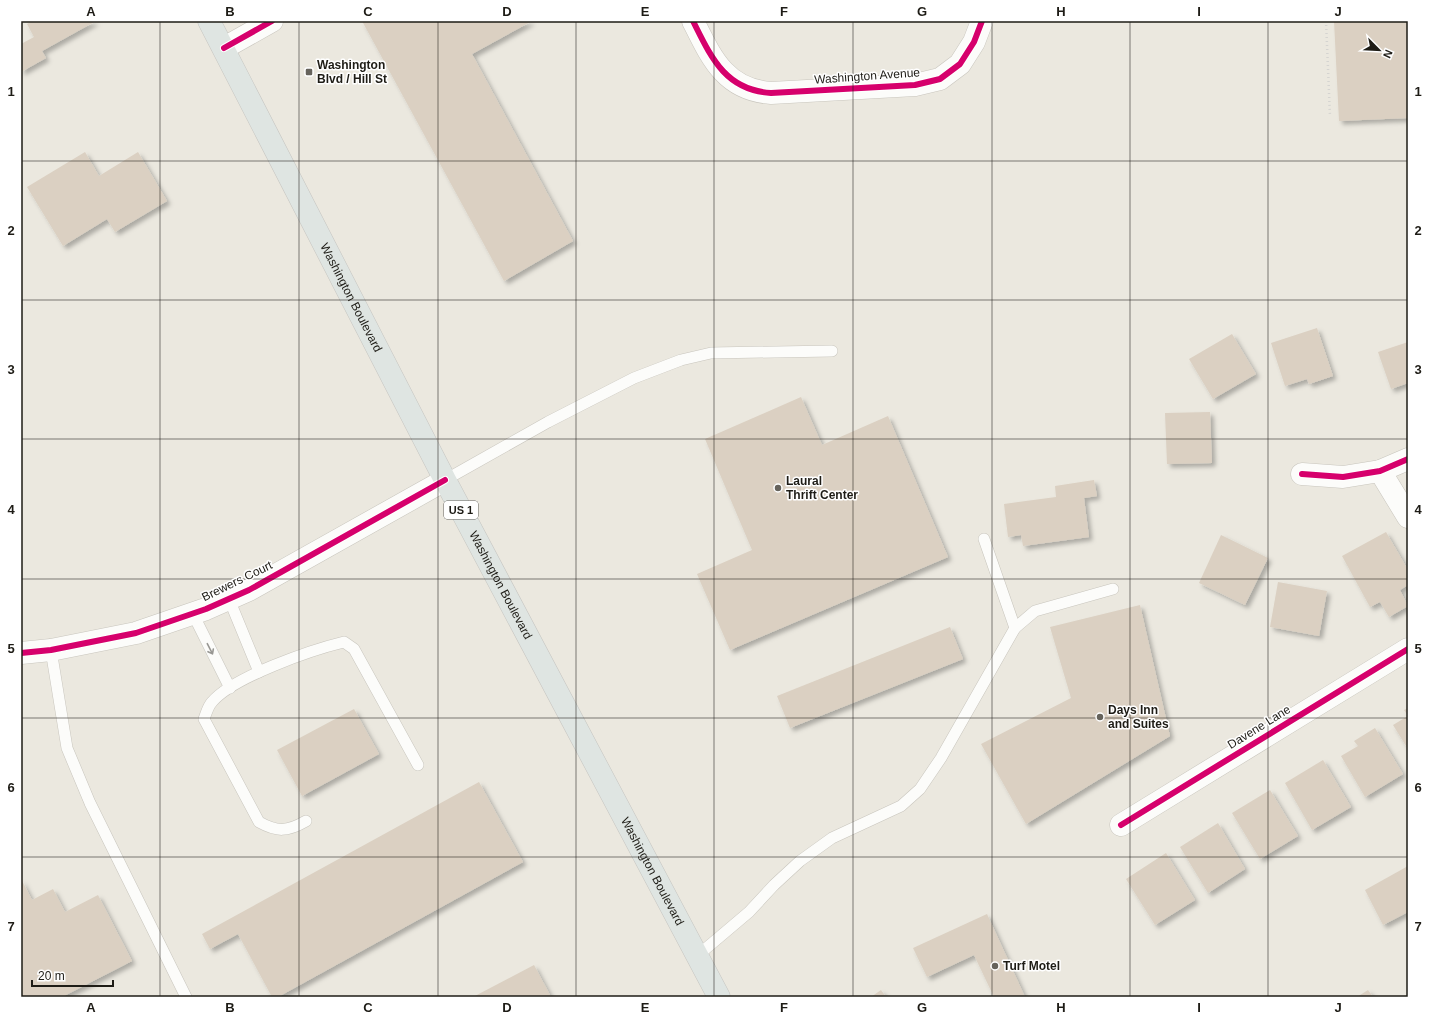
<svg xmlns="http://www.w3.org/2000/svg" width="1429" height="1018" font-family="Helvetica,sans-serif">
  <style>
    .building { fill: #dbd0c2; filter: url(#shadow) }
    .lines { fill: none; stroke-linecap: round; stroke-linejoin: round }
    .lane-casing { stroke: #c8c5bd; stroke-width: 12 }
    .street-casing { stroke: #c8c5bd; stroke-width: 23 }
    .primary-casing { stroke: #c6c5c1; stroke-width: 23 }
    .path { stroke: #d5d4d1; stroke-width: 2.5; stroke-dasharray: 1 3; stroke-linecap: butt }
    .lane { stroke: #fcfcfa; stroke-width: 11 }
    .street { stroke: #fcfcfa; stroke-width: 22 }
    .primary { stroke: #dfe5e2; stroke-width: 22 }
    .cycleway-casing { stroke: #fff; stroke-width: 8 }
    .cycleway { stroke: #d6006c; stroke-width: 6 }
    .oneway { stroke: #989793 }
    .grid { fill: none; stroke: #1e1c16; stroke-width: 1; stroke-opacity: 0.55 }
    .poi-dot { fill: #66635c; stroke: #fff; stroke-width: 1.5 }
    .labels { text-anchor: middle; stroke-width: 3; stroke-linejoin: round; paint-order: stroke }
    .shield { fill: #fff; stroke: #62605c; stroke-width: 1 }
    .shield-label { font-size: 11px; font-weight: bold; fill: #1e1c16 }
    .poi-label { font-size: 12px; font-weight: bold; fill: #1e1c16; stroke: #fff; text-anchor: start }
    .street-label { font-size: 12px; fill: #1e1c16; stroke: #fff }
    .neatline { fill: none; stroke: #1e1c16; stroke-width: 1.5 }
    .grid-label { font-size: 13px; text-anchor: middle; font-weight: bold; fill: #1e1c16 }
  </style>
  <defs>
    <filter id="shadow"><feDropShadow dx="3.5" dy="3.5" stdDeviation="2" flood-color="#0004"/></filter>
  </defs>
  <rect width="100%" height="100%" fill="#ebe8df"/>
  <g class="building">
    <polygon points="32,21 96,21 42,51 46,58 21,72 21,44 34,37 27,24"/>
    <polygon points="362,21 532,21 472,54 573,241 504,281"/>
    <polygon points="1334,21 1408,21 1408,118 1339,121"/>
    <polygon points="85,152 99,176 138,152 167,201 115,232 107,219 63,246 27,187"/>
    <polygon points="1317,328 1333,376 1309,384 1307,379 1285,386 1271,343"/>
    <polygon points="1232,334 1256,374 1213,399 1189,359"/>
    <polygon points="1408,342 1408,383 1391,389 1378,352"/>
    <polygon points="801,397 822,445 888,416 948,557 730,650 697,574 752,550 705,439"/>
    <polygon points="1210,412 1212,463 1167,464 1165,413"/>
    <polygon points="1094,480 1097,496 1084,498 1089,537 1023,546 1021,535 1008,537 1004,504 1056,497 1055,486"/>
    <polygon points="1386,532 1408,570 1408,585 1400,590 1408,606 1389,617 1380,602 1370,607 1342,556"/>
    <polygon points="1221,535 1268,558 1245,605 1199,583"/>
    <polygon points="1278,582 1327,591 1319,636 1270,627"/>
    <polygon points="1140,605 1170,736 1026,824 981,744 1071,698 1050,627"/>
    <polygon points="950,627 963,659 790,728 777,696"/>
    <polygon points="1408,708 1408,749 1393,725 1408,716 1404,710"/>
    <polygon points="354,709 379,754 302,796 277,750"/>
    <polygon points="1375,728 1403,774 1365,797 1341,756 1358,746 1354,741"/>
    <polygon points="1323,760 1351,807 1312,830 1285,783"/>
    <polygon points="479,782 523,862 278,997 272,997 238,934 210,949 202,934"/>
    <polygon points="1270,790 1298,836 1260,859 1232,813"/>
    <polygon points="1218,823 1245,869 1208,893 1180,847"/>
    <polygon points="1166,853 1195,900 1155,925 1126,879"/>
    <polygon points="1408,866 1408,912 1383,925 1365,890"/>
    <polygon points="21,879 32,900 53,889 65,912 98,895 132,961 62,997 21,997"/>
    <polygon points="987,914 1025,997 994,997 974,955 927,977 913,948"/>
    <polygon points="534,965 551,997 473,997"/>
    <polygon points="881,990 886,997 871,997"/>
    <polygon points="1368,990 1373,997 1357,997"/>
  </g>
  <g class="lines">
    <defs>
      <g id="lane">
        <polyline points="445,480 548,422 634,378 681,360 711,353 832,351"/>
        <polyline points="984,539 1015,628"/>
        <polyline points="229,599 259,672"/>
        <polyline points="193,614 230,688"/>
        <polyline points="51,650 67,748 90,803 186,997"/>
        <path d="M306 821C287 832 277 832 259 822L204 719C206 714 208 706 212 702 233 677 311 650 344 642L354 649 418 765"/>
        <polyline points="697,956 749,912 774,885 800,861 832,838 901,806 920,789 941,758 1015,628 1035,611 1113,589"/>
      </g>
      <g id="street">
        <path d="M693 21C711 57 725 90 771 93L915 85 940 79 960 64 974 42 982 21"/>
        <polyline points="224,48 272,21"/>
        <polyline points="1380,471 1408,517"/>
        <polyline points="1302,474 1343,477 1380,471 1408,459"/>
        <polyline points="21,653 51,650 136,633 206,609 249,590 445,480"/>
        <polyline points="1121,825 1408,649"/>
      </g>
      <g id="primary">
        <path id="s1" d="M209 21 445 480 719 997"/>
      </g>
    </defs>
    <use href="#lane" class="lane-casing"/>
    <use href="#street" class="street-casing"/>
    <use href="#primary" class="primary-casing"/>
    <polyline class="path" points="1326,21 1330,116"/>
    <use href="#lane" class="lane"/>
    <use href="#street" class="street"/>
    <use href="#primary" class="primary"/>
    <defs>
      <g id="cycleway">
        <path d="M693 21C711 57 725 90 771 93L915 85 940 79 960 64 974 42 982 21"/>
        <polyline points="224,48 272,21"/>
        <polyline points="1302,474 1343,477 1380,471 1408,459"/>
        <polyline points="21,653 51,650 136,633 206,609 249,590 445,480"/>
        <polyline points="1121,825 1408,649"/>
      </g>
    </defs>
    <use href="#cycleway" class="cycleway-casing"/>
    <use href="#cycleway" class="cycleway"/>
  </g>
  <defs><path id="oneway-shaft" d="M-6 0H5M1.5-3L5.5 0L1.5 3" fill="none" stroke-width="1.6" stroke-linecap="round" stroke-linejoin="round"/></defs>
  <use class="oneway" href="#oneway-shaft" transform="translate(210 649) rotate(63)"/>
  <path class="grid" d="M160 21V997M299 21V997M438 21V997M576 21V997M714 21V997M853 21V997M992 21V997M1130 21V997M1268 21V997M21 161H1408M21 300H1408M21 439H1408M21 579H1408M21 718H1408M21 857H1408"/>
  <g class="poi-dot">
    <rect x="305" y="68" width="8" height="8" rx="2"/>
    <circle cx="778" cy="488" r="4"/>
    <circle cx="1100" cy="717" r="4"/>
    <circle cx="995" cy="966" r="4"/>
  </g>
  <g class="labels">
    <rect class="shield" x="444" y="501" width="34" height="18" rx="3"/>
    <g class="shield-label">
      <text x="461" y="514">US 1</text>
    </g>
    <g class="poi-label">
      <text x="317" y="69">Washington<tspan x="317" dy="14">Blvd / Hill St</tspan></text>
      <text x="786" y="485">Laural<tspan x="786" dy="14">Thrift Center</tspan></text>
      <text x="1108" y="714">Days Inn<tspan x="1108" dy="14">and Suites</tspan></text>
      <text x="1003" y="970">Turf Motel</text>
    </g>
    <g class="street-label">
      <text transform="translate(867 76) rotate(-4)" y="4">Washington Avenue</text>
      <text dy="4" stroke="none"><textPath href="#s1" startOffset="311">Washington Boulevard</textPath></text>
      <text transform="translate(237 581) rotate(-26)" y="4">Brewers Court</text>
      <text dy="4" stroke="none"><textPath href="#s1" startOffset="635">Washington Boulevard</textPath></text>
      <text transform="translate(1259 727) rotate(-32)" y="4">Davene Lane</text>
      <text dy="4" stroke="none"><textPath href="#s1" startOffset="959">Washington Boulevard</textPath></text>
    </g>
  </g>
  <rect width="1429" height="1018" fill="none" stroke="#ffffff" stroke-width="44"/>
  <g transform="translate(1379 50) rotate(114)" stroke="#ffffff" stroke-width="3" paint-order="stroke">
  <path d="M0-3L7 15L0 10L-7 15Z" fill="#1e1c16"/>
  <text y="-6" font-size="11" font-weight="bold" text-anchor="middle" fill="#1e1c16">N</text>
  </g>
  <path d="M32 980v6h81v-6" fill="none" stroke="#1e1c16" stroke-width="2"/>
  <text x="38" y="980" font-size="12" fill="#1e1c16" stroke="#ffffff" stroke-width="3" paint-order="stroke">20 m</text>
  <rect x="22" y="22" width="1385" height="974" class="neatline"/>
  <g class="grid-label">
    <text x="91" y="16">A</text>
    <text x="230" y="16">B</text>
    <text x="368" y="16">C</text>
    <text x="507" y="16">D</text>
    <text x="645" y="16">E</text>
    <text x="784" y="16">F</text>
    <text x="922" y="16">G</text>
    <text x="1061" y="16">H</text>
    <text x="1199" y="16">I</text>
    <text x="1338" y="16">J</text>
    <text x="11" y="96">1</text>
    <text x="1418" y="96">1</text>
    <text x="11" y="235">2</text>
    <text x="1418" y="235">2</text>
    <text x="11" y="374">3</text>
    <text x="1418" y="374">3</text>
    <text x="11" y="514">4</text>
    <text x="1418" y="514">4</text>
    <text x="11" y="653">5</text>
    <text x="1418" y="653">5</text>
    <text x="11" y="792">6</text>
    <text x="1418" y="792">6</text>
    <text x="11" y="931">7</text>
    <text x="1418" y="931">7</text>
    <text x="91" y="1012">A</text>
    <text x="230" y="1012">B</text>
    <text x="368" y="1012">C</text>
    <text x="507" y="1012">D</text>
    <text x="645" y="1012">E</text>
    <text x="784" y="1012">F</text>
    <text x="922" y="1012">G</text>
    <text x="1061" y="1012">H</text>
    <text x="1199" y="1012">I</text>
    <text x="1338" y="1012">J</text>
  </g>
</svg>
